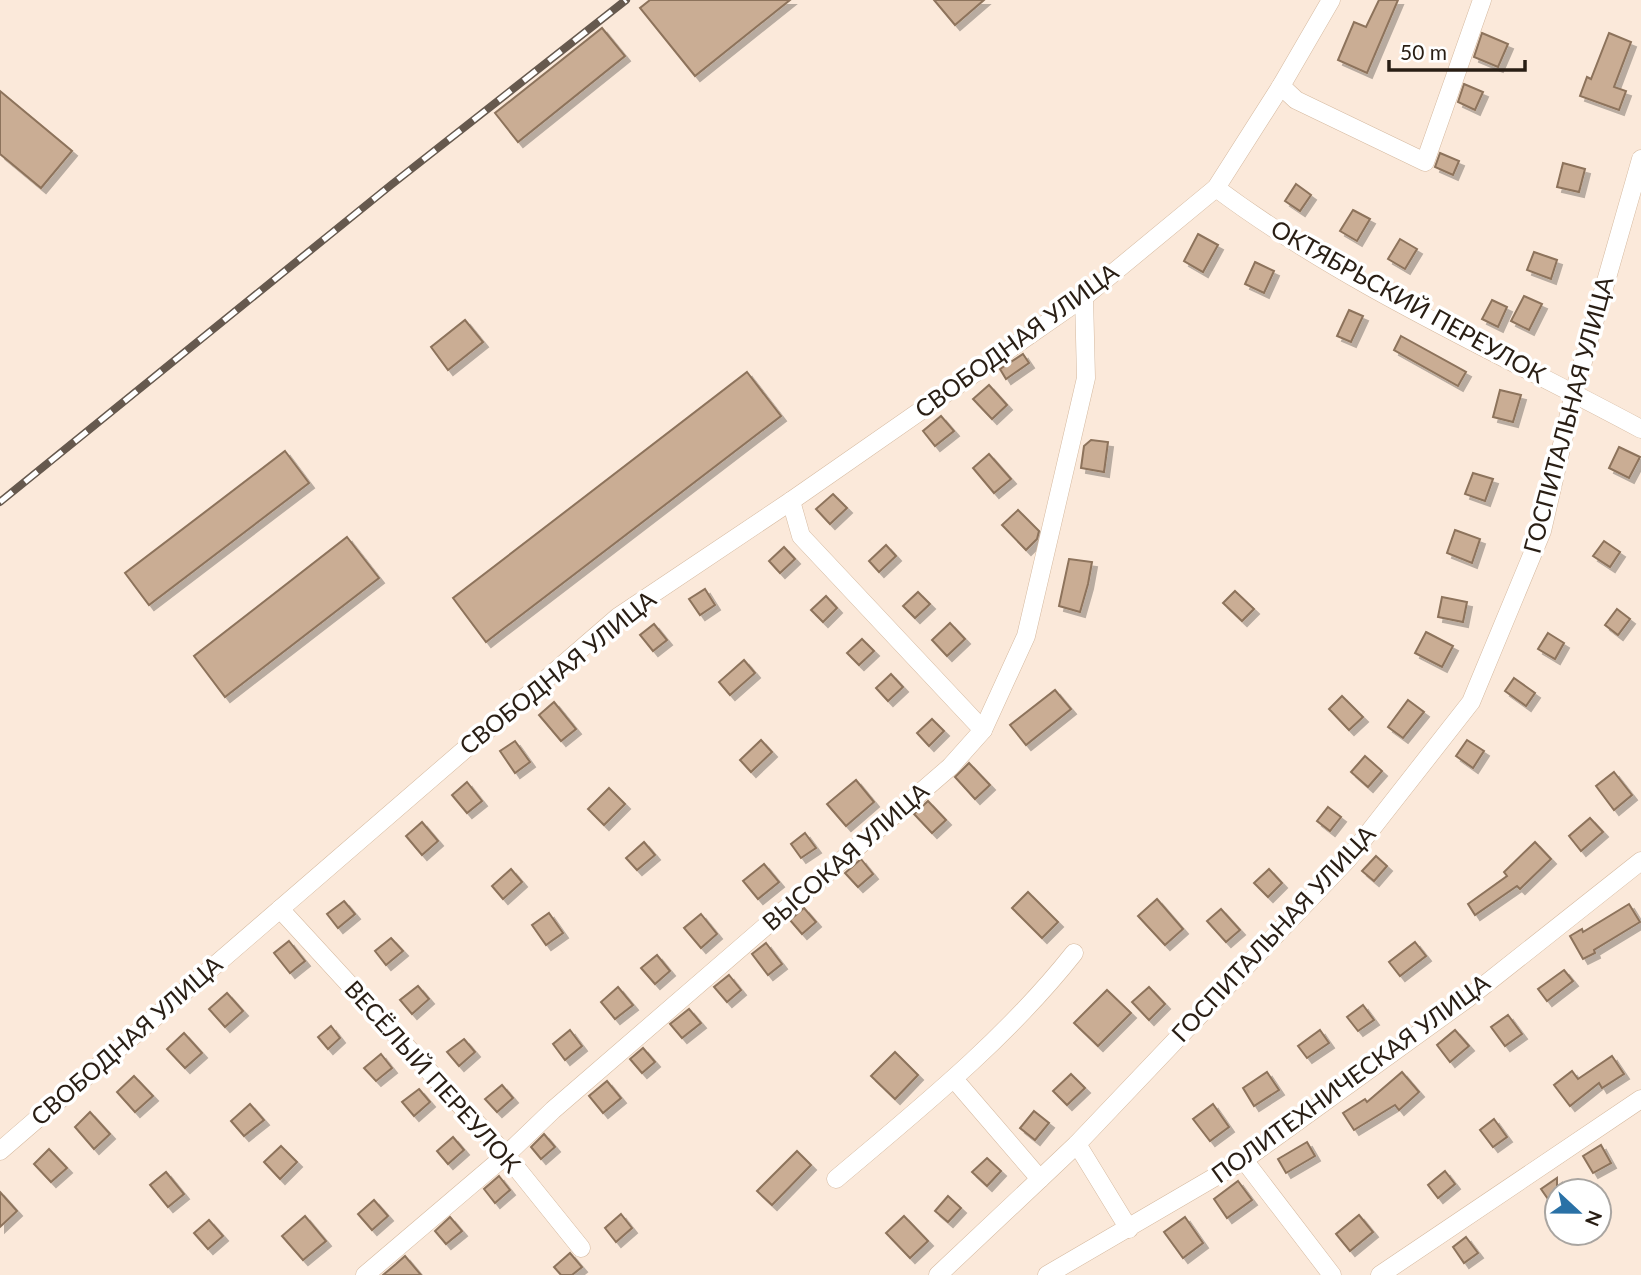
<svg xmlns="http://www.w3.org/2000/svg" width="1641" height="1275" font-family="Lato,sans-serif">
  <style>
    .building { fill: #caad94; stroke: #8d735b; stroke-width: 2; filter: url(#shadow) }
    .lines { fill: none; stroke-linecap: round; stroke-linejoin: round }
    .minor-casing { stroke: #d5b99f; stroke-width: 19 }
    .minor { stroke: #fff; stroke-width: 18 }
    .rail-casing { stroke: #66594e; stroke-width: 8 }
    .rail { stroke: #fff; stroke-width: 5; stroke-dasharray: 16; stroke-linecap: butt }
    .labels { text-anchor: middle; stroke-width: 7; stroke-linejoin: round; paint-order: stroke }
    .street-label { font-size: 24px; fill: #291e14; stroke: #fff }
  </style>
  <defs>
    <filter id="shadow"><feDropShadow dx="5" dy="5" stdDeviation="0" flood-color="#0004"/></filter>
  </defs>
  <rect width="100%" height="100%" fill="#fbe9da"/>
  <g class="building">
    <polygon points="650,0 790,0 695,76 640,8"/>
    <polygon points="934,0 984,0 955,25"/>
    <polygon points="1379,0 1398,0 1367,73 1338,60 1354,22 1366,27"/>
    <polygon points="602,28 625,56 518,142 495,113"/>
    <polygon points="1482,33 1508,44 1498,67 1474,57"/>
    <polygon points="1609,33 1631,42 1614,87 1626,91 1619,110 1580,96 1587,77 1591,79"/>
    <polygon points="1464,84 1483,92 1475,110 1458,102"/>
    <polygon points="0,91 72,151 41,188 0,154"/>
    <polygon points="1440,153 1459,161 1453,175 1435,167"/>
    <polygon points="1563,163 1585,169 1579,192 1557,187"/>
    <polygon points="1296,184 1311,195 1300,211 1285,201"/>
    <polygon points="1353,210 1370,219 1357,241 1340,231"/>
    <polygon points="1198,234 1218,245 1203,272 1184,261"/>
    <polygon points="1400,239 1417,249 1405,269 1388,259"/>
    <polygon points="1534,252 1557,260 1551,279 1527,270"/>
    <polygon points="1255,262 1274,271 1264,293 1245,284"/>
    <polygon points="1524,296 1542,304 1529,330 1511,321"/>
    <polygon points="1492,300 1507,307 1498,327 1482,319"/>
    <polygon points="1349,310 1363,316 1351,342 1337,336"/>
    <polygon points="465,320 483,342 448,370 431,347"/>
    <polygon points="1401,336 1466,372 1458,386 1394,350"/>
    <polygon points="1023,354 1029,363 1006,379 1000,369"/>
    <polygon points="747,372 781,416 486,642 453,598"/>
    <polygon points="989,385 1007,405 992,419 973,399"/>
    <polygon points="1500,390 1521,395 1513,422 1493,417"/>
    <polygon points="941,416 954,431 935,446 923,431"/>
    <polygon points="1091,440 1108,442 1104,472 1081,468 1084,446"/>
    <polygon points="1619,447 1640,457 1629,478 1609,468"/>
    <polygon points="285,451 309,483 149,605 125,573"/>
    <polygon points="989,454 1011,479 994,493 973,468"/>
    <polygon points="1473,473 1493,479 1485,501 1465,494"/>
    <polygon points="833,494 847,508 830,524 816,509"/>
    <polygon points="1018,510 1039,531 1037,539 1026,550 1002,525"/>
    <polygon points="1455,530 1480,539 1472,563 1447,553"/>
    <polygon points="347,537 379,578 225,697 194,656"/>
    <polygon points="1604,541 1620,552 1610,567 1593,556"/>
    <polygon points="886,545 896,556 879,572 869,561"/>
    <polygon points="784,547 795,559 780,573 769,561"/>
    <polygon points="1069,559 1092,562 1088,584 1080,612 1059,606"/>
    <polygon points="705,589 715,605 700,615 689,599"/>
    <polygon points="1235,591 1254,609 1242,621 1223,603"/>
    <polygon points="918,592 930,604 915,618 903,606"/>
    <polygon points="826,596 837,608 823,622 811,610"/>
    <polygon points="1442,597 1467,602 1463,622 1438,617"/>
    <polygon points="1617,609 1630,619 1618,635 1605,625"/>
    <polygon points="950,623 965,639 947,656 932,640"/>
    <polygon points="654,624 667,640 653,651 640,635"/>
    <polygon points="1426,632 1453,646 1442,667 1415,653"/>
    <polygon points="1548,633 1564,643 1555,659 1538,649"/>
    <polygon points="862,639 874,651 859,665 847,653"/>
    <polygon points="744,660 755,673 730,695 719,682"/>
    <polygon points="891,674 903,687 888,701 876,688"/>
    <polygon points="1514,678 1535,693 1526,706 1505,691"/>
    <polygon points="1055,690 1071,709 1026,745 1010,725"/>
    <polygon points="1342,696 1363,717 1349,730 1329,709"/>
    <polygon points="1408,700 1424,712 1403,738 1388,727"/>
    <polygon points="554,702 576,729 561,741 539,715"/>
    <polygon points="932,719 944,731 929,746 917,733"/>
    <polygon points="761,740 772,752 751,772 740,760"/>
    <polygon points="1467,740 1484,751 1473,768 1456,756"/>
    <polygon points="515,741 530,762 515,773 500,751"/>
    <polygon points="1365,756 1382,771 1368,787 1351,772"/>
    <polygon points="969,763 990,785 975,799 955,777"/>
    <polygon points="1614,772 1632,795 1614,810 1596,786"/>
    <polygon points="856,780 874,802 846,826 827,804"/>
    <polygon points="467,782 482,801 467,813 452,795"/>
    <polygon points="609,788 625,804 604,825 588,809"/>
    <polygon points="928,801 946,820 932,833 914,814"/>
    <polygon points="1328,807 1341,817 1330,831 1317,821"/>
    <polygon points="1590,818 1603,832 1581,851 1569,836"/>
    <polygon points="422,822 438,841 422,855 406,836"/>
    <polygon points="805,833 816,848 801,858 791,844"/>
    <polygon points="644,842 655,855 637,870 626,858"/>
    <polygon points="1535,842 1551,859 1520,889 1517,886 1475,915 1468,904 1507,876 1504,872"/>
    <polygon points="1376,856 1387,866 1374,881 1362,871"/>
    <polygon points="861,859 873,874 858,887 845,873"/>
    <polygon points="764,864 779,882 758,899 743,881"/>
    <polygon points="511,869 522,882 503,899 492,886"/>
    <polygon points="1269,869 1282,883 1268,897 1254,883"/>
    <polygon points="1028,892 1058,922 1042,938 1012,908"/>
    <polygon points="1157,899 1183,929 1165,945 1138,916"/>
    <polygon points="344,901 355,914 338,928 327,914"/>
    <polygon points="1629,904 1640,922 1594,950 1595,953 1583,959 1570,936 1582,929 1583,932"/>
    <polygon points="804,908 816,922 802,934 790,920"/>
    <polygon points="1221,909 1240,930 1226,942 1207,921"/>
    <polygon points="549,913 563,933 546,945 532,925"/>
    <polygon points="701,914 717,934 701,948 684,928"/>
    <polygon points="391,938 403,951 386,965 375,951"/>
    <polygon points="289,941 305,961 290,973 274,953"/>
    <polygon points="1415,942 1426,956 1400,976 1389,962"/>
    <polygon points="766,943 782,964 768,975 752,954"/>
    <polygon points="657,955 670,971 655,984 641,968"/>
    <polygon points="1564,970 1573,981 1547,1001 1538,989"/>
    <polygon points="729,975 741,990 727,1002 714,987"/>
    <polygon points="418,986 429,999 412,1014 400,1000"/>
    <polygon points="618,987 633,1005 615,1019 601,1002"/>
    <polygon points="1149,987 1165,1004 1149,1020 1132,1002"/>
    <polygon points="1107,990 1131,1013 1098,1046 1074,1023"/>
    <polygon points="227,993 243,1011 225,1027 209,1009"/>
    <polygon points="1363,1005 1374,1020 1358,1031 1347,1017"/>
    <polygon points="689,1009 701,1023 682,1038 670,1024"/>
    <polygon points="1508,1015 1522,1034 1505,1046 1491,1027"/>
    <polygon points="331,1026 340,1038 328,1049 318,1037"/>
    <polygon points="570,1030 582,1046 565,1060 553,1044"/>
    <polygon points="1320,1030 1329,1043 1307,1058 1298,1046"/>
    <polygon points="1455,1030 1469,1046 1450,1062 1437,1045"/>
    <polygon points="184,1033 202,1053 185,1068 167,1049"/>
    <polygon points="464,1039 475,1052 459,1066 447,1052"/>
    <polygon points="643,1048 655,1062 642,1073 630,1059"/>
    <polygon points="895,1052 918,1075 895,1099 871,1076"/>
    <polygon points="381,1054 392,1068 376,1081 364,1068"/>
    <polygon points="1612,1056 1624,1074 1602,1088 1599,1083 1570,1106 1554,1085 1572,1071 1578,1079"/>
    <polygon points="1267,1072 1279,1090 1254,1106 1243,1088"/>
    <polygon points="1402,1072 1419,1092 1399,1110 1395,1105 1354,1130 1343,1113 1365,1099 1367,1102"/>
    <polygon points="1071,1074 1085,1088 1067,1105 1053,1091"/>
    <polygon points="134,1076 153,1096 135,1112 117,1092"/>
    <polygon points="607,1081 621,1098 603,1113 589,1096"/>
    <polygon points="502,1085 513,1098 497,1112 485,1099"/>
    <polygon points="419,1089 430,1102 414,1116 402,1102"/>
    <polygon points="250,1104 264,1120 244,1136 231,1121"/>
    <polygon points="1213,1104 1229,1127 1210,1141 1193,1119"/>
    <polygon points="1034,1111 1049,1123 1035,1140 1020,1128"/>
    <polygon points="90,1112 110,1134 94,1149 75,1127"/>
    <polygon points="1494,1119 1507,1137 1493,1147 1480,1130"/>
    <polygon points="544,1134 555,1147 541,1159 531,1147"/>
    <polygon points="453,1137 464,1150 448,1164 437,1151"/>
    <polygon points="1307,1142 1315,1156 1286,1173 1278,1159"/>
    <polygon points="1601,1145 1611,1163 1593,1173 1583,1156"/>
    <polygon points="281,1146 297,1162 280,1179 264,1162"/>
    <polygon points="49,1149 67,1168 51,1182 34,1164"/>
    <polygon points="797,1151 811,1165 772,1205 757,1191"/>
    <polygon points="987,1158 1001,1171 987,1186 972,1172"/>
    <polygon points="1445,1171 1455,1184 1438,1198 1428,1185"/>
    <polygon points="166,1172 184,1194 168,1207 150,1185"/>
    <polygon points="499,1176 510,1190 495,1203 484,1189"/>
    <polygon points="1557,1178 1557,1212 1541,1189"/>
    <polygon points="1238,1181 1252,1200 1227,1218 1214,1199"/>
    <polygon points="0,1192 17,1211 0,1227"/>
    <polygon points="948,1196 961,1208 948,1222 935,1211"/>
    <polygon points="374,1200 388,1216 372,1230 358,1214"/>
    <polygon points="621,1214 632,1228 616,1242 605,1228"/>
    <polygon points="1359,1215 1373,1232 1350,1251 1336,1234"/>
    <polygon points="305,1216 326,1241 303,1260 282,1236"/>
    <polygon points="904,1216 928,1241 910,1258 886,1233"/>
    <polygon points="450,1217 462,1231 446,1244 435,1231"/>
    <polygon points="1185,1217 1203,1243 1183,1258 1164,1232"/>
    <polygon points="209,1220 223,1236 208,1249 194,1233"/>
    <polygon points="1466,1237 1478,1253 1464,1263 1453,1247"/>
    <polygon points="570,1253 582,1267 572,1275 561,1275 554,1267"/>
    <polygon points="405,1256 421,1275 383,1275 396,1264"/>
  </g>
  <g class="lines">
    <defs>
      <g id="minor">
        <polyline points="1281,86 1296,100 1425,162 1482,0"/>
        <path d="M1216 188C1344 284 1500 353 1641 429"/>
        <polyline points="791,501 801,536 983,730"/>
        <polyline points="280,909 506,1155 581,1248"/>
        <polyline points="954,1079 1040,1179 1077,1144"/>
        <polyline points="0,1151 618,617 791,501 1084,297 1216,188 1281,86 1331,0"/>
        <polyline points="1244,1160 1332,1275"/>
        <path d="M836 1179C919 1109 1006 1039 1074 953"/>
        <polyline points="1129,1229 1077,1144 1348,859 1471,702 1542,531 1574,393 1641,159"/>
        <polyline points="365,1275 506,1155 553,1110 950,767 983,730 1026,636 1086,378 1084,297"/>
        <polyline points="938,1275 1040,1179"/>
        <polyline points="1047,1275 1244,1160 1468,998 1641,861"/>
        <polyline points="1380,1275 1641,1099"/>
      </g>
    </defs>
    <use href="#minor" class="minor-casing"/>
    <use href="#minor" class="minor"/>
    <defs>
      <polyline id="rail" points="0,502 391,185 626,0"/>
    </defs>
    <use href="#rail" class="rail-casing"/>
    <use href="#rail" class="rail"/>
  </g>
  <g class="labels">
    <g class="street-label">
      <text transform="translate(1408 302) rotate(29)" y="8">ОКТЯБРЬСКИЙ ПЕРЕУЛОК</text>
      <text transform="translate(1017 341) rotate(-36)" y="8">СВОБОДНАЯ УЛИЦА</text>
      <text transform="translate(1569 415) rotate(-75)" y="8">ГОСПИТАЛЬНАЯ УЛИЦА</text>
      <text transform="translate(558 673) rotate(-39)" y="8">СВОБОДНАЯ УЛИЦА</text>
      <text transform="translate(846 857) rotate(-41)" y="8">ВЫСОКАЯ УЛИЦА</text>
      <text transform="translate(1274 934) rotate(-47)" y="8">ГОСПИТАЛЬНАЯ УЛИЦА</text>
      <text transform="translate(127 1041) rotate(-41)" y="8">СВОБОДНАЯ УЛИЦА</text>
      <text transform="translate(432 1077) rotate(48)" y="8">ВЕСЁЛЫЙ ПЕРЕУЛОК</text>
      <text transform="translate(1351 1079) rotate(-36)" y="8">ПОЛИТЕХНИЧЕСКАЯ УЛИЦА</text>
    </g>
  </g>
  <g transform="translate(1578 1212) rotate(112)"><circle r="33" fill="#ffffff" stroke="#a9a5a1" stroke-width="2"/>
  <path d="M0-5L12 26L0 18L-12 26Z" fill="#2a71a6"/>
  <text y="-10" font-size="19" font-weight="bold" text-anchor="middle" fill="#291e14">N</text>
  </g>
  <path d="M1389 60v10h136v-10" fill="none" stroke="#291e14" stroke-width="3.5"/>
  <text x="1400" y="60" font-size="21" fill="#291e14" stroke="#ffffff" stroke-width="5" paint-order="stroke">50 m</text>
</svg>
